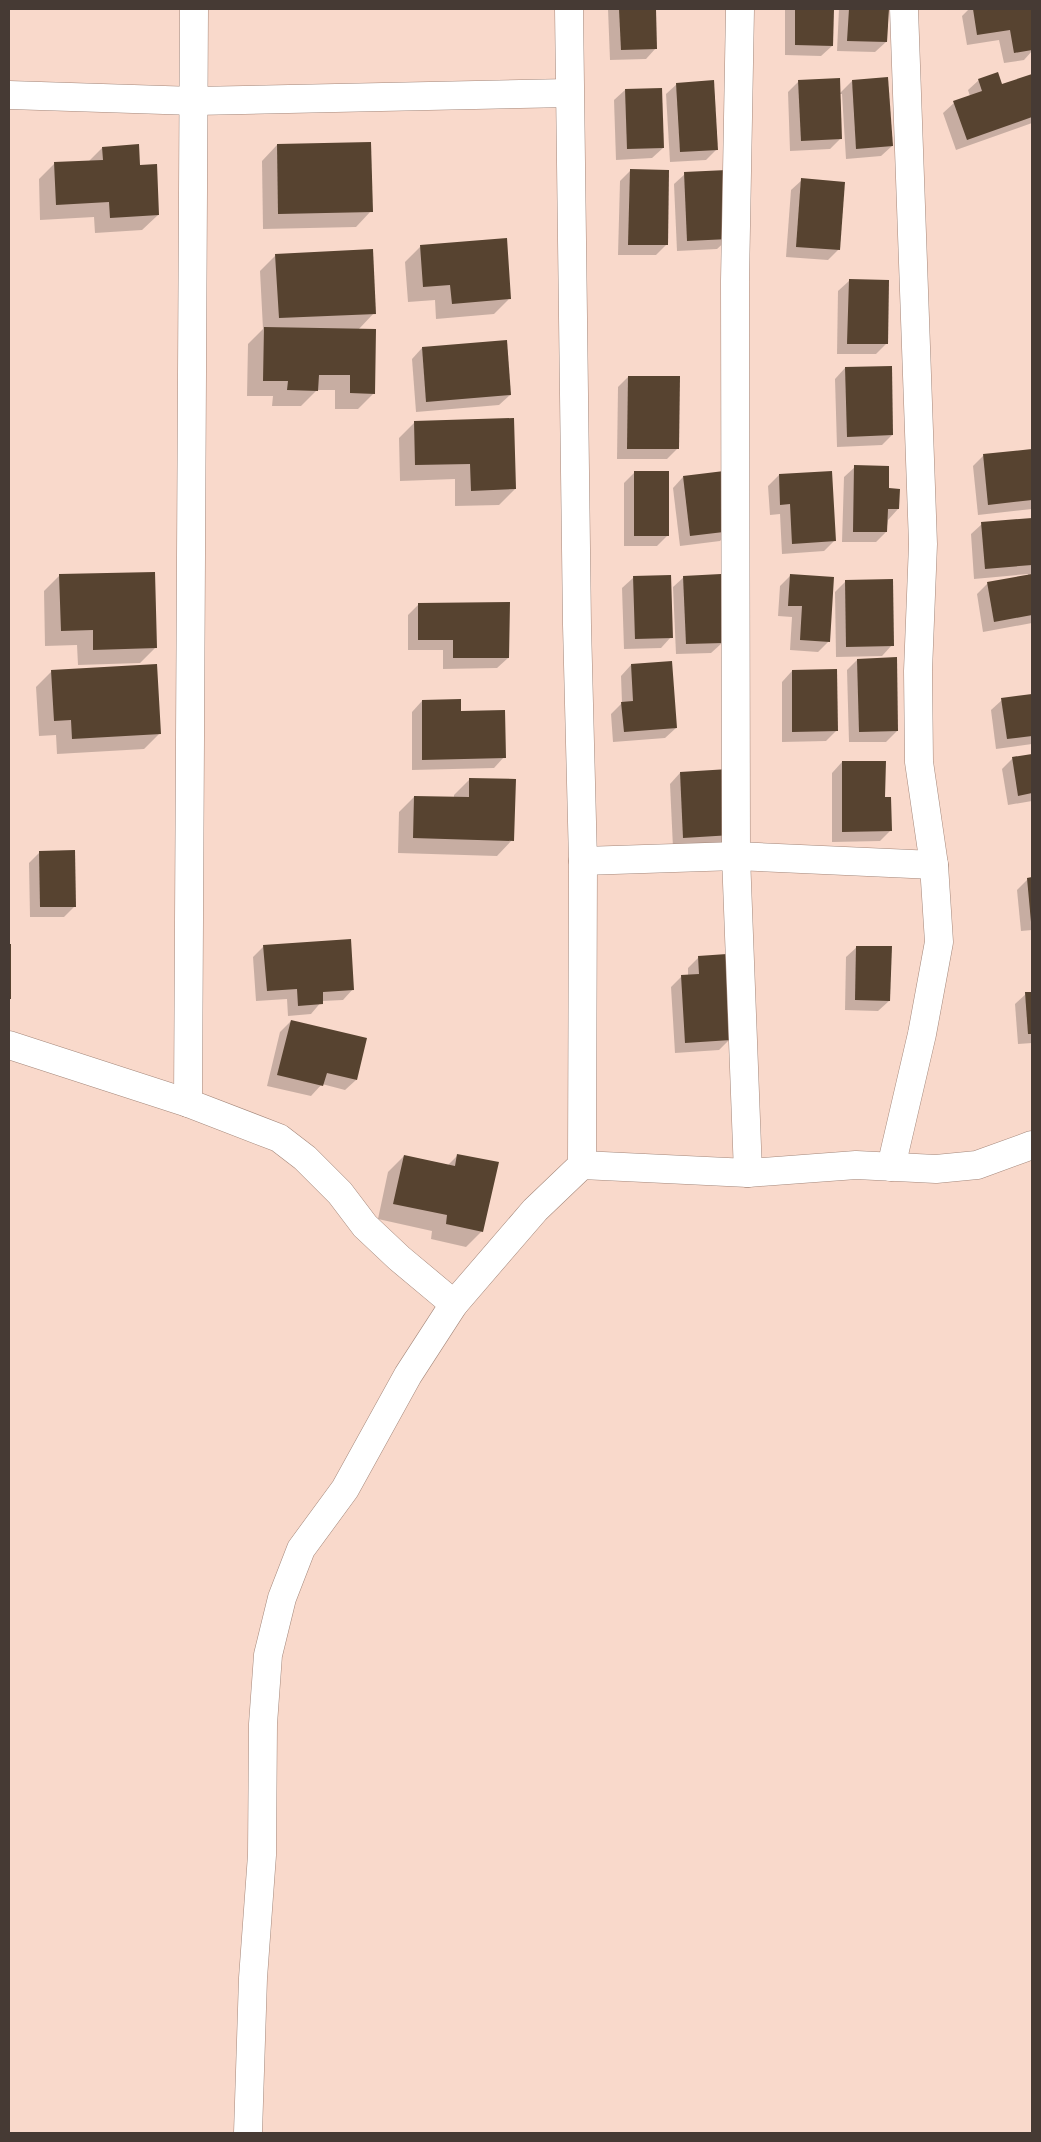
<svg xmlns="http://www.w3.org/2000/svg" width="1041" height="2142" font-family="'Work Sans',sans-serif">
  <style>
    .shadow { fill: #0003 }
    .building { fill: #574330 }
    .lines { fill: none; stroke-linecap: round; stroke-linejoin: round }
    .minor-casing { stroke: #a4877a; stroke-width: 29 }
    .minor { stroke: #fff; stroke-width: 28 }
  </style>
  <rect width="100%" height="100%" fill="#f9d9cb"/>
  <g class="shadow">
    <polygon points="608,9 655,9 656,48 646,59 610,60"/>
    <polygon points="785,9 832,9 832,46 821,56 785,55"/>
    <polygon points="839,9 887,9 886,42 875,52 837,51"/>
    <polygon points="969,9 1032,9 1032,51 1024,60 1004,63 999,40 967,45 962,16"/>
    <polygon points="1032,75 1032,123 956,150 943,113 954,103 970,96 968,90 979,80 1002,86"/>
    <polygon points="799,81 839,94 852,81 892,146 881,156 846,159 842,94 839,94 841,138 830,149 790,151 788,92"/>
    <polygon points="677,84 717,149 706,160 670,162 666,94"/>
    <polygon points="625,90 663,148 652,158 616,160 614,100"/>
    <polygon points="277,145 371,211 356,227 263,229 262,161"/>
    <polygon points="102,148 139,167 158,215 142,230 95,233 94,217 40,220 39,179 54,164 88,162"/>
    <polygon points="631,170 666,245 656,255 618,255 620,181"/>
    <polygon points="685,174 728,239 717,249 677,251 674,184"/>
    <polygon points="802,180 839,249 828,260 786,257 791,190"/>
    <polygon points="420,247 510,298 494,314 436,319 435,300 408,302 405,262"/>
    <polygon points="276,255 374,313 358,330 374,393 358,409 335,409 335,390 317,390 301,406 272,406 273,396 247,396 248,344 263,329 260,271"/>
    <polygon points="849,281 886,344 876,354 837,354 838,291"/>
    <polygon points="422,348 510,395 499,405 416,412 412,359"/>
    <polygon points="845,368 892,435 882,445 837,447 835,379"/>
    <polygon points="628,377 678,448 667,459 617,459 618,387"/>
    <polygon points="414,423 515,489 499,505 455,506 455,479 400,481 399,438"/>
    <polygon points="1032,450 1032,509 978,515 973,466 983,456"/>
    <polygon points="855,467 888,489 898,509 888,520 886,532 876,542 842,542 844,477"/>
    <polygon points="635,472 668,535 657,546 624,546 624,483"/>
    <polygon points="779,475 834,541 824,551 782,554 780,514 770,515 768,486"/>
    <polygon points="683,477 730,530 720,541 680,546 673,488"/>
    <polygon points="1032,519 1032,623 983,632 977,594 988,583 1028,576 1028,574 974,579 971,534 982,524"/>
    <polygon points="60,575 155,648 140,663 78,665 77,645 45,646 44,591"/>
    <polygon points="790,576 829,641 818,652 790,650 792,617 778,616 780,586"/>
    <polygon points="684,577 722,643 711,653 676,654 673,587"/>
    <polygon points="633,578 671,637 661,648 624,649 622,588"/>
    <polygon points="846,581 892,645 882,656 836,657 835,592"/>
    <polygon points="419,604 508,658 497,668 443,669 443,650 408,650 408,615"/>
    <polygon points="857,660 897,731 886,742 849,742 847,670"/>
    <polygon points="631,665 676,728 665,738 613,742 611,714 622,703 621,676"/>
    <polygon points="52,671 159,734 144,749 57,754 56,735 39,736 36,687"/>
    <polygon points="792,671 837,730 826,741 782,742 782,682"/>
    <polygon points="1032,696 1032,744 996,749 991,710 1002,700"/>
    <polygon points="422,701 459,713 504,757 494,768 412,770 412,712"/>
    <polygon points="1032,755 1032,801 1008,805 1002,769 1012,759"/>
    <polygon points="842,762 884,798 890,831 880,841 832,842 832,773"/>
    <polygon points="680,773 731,835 721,845 673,848 670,784"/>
    <polygon points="470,779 512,840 497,856 398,853 399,812 414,797 454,798 454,795"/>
    <polygon points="40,852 74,907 64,917 30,917 29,863"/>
    <polygon points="1028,879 1032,879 1032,930 1021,931 1017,890"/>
    <polygon points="9,945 10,945 9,999"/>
    <polygon points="264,946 353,989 343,1000 322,1001 311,1014 288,1016 287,999 256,1001 253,957"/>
    <polygon points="857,947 889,1001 878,1011 845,1010 846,957"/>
    <polygon points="699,957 730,1039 719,1050 675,1053 671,987 682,976 688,976 688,968"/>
    <polygon points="1032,993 1032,1043 1018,1044 1015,1004 1026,994"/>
    <polygon points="291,1021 356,1080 345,1090 322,1084 311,1096 267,1086 280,1032"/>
    <polygon points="458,1155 482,1231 466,1247 431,1239 432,1231 378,1219 388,1172 404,1156 448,1165"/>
  </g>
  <g class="building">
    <polygon points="619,9 656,9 657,49 621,50"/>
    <polygon points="795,9 834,9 833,46 795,45"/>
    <polygon points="849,9 889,9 887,42 847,41"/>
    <polygon points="973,9 1032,9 1032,50 1014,53 1010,30 977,35"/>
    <polygon points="998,72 1002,84 1032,74 1032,117 967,140 953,101 982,91 978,79"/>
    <polygon points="888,77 893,146 856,149 852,80"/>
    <polygon points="840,78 842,139 801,141 798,80"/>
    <polygon points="714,80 718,150 680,152 676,83"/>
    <polygon points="662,88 664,148 627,149 625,89"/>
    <polygon points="371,142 373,212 278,214 277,144"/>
    <polygon points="139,144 140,165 157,164 159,215 110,218 109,202 56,205 54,162 103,160 102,147"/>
    <polygon points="630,169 669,170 668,245 628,245"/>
    <polygon points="727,170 729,239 687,241 684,172"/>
    <polygon points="801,178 845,182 840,250 796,247"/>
    <polygon points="507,238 511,299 452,304 450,285 423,287 420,245"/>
    <polygon points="373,249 376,314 279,318 275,254"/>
    <polygon points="849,279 889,280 888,344 847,344"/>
    <polygon points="264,327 376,329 375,394 350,393 350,375 319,375 318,391 287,390 288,381 263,381"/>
    <polygon points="507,340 511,395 426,402 422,347"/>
    <polygon points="892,366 893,435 847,437 845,367"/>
    <polygon points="628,376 680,376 679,449 627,449"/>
    <polygon points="514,418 516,489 471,491 470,464 415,465 414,421"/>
    <polygon points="1032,449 1032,500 988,505 983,454"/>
    <polygon points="854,465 889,466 889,488 900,489 899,509 888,509 887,532 853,532"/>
    <rect x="634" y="471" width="35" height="65"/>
    <polygon points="724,471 732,531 690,536 683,476"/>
    <polygon points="832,471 836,541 792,544 790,504 780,505 779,474"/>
    <polygon points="1032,518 1032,565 985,569 981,522"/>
    <polygon points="155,572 157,648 93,650 93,630 61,631 59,574"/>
    <polygon points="721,574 723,643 686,644 683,576"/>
    <polygon points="790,574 834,577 830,642 800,640 802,606 788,606"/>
    <polygon points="1032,574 1032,615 994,622 987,582"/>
    <polygon points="671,575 673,638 635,639 633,576"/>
    <polygon points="893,579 894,646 846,647 845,580"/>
    <polygon points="510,602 509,658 453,658 453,640 418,640 418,603"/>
    <polygon points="897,657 898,731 859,732 857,659"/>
    <polygon points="672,661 677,728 624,732 621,702 633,701 631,664"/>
    <polygon points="157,664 161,734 72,739 71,720 54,721 51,670"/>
    <polygon points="837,669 838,731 792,732 792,670"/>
    <polygon points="1032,694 1032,736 1007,739 1001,698"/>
    <polygon points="461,699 461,711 505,710 506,758 422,760 422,700"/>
    <polygon points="1032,754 1032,793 1018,796 1012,757"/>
    <polygon points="842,761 886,761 885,797 891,797 892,831 842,832"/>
    <polygon points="729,769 732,835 683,838 680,772"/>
    <polygon points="469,778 516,779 514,841 413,838 414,796 469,797"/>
    <polygon points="75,850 76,907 40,907 39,851"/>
    <polygon points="1032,877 1032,922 1031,922 1027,878"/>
    <polygon points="351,939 354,990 323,992 323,1004 298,1006 297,989 267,991 263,945"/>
    <rect x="9" y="944" width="2" height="55"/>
    <polygon points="856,946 892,946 890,1001 855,1000"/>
    <polygon points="727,954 731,1040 685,1043 681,975 699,974 698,956"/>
    <polygon points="1025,992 1032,992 1032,1034 1028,1034"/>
    <polygon points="291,1020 367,1038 357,1080 327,1073 323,1086 277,1075"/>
    <polygon points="457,1154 499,1162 483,1232 446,1224 447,1215 393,1204 404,1155 455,1166"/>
  </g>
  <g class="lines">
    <defs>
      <g id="minor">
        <polyline points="740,9 735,281 736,856 748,1173"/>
        <polyline points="9,95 195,101 569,93"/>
        <polyline points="583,861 736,856 934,865"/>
        <polyline points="9,1045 188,1103 279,1138 305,1158 340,1193 365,1226 399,1258 454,1304"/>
        <polyline points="188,1103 194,9"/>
        <polyline points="582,1165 748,1173 856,1165 936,1169 977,1165 1032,1145"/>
        <polyline points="891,1167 922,1034 939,942 934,865 919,762 918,671 923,544 904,9"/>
        <polyline points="248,2133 253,1978 262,1855 263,1724 268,1655 282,1598 301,1549 345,1489 408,1375 454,1304 535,1210 582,1165 583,861 577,625 569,9"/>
      </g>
    </defs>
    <use href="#minor" class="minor-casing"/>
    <use href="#minor" class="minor"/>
  </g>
  <rect width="1041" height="2142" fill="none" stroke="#463a34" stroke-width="20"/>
</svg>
